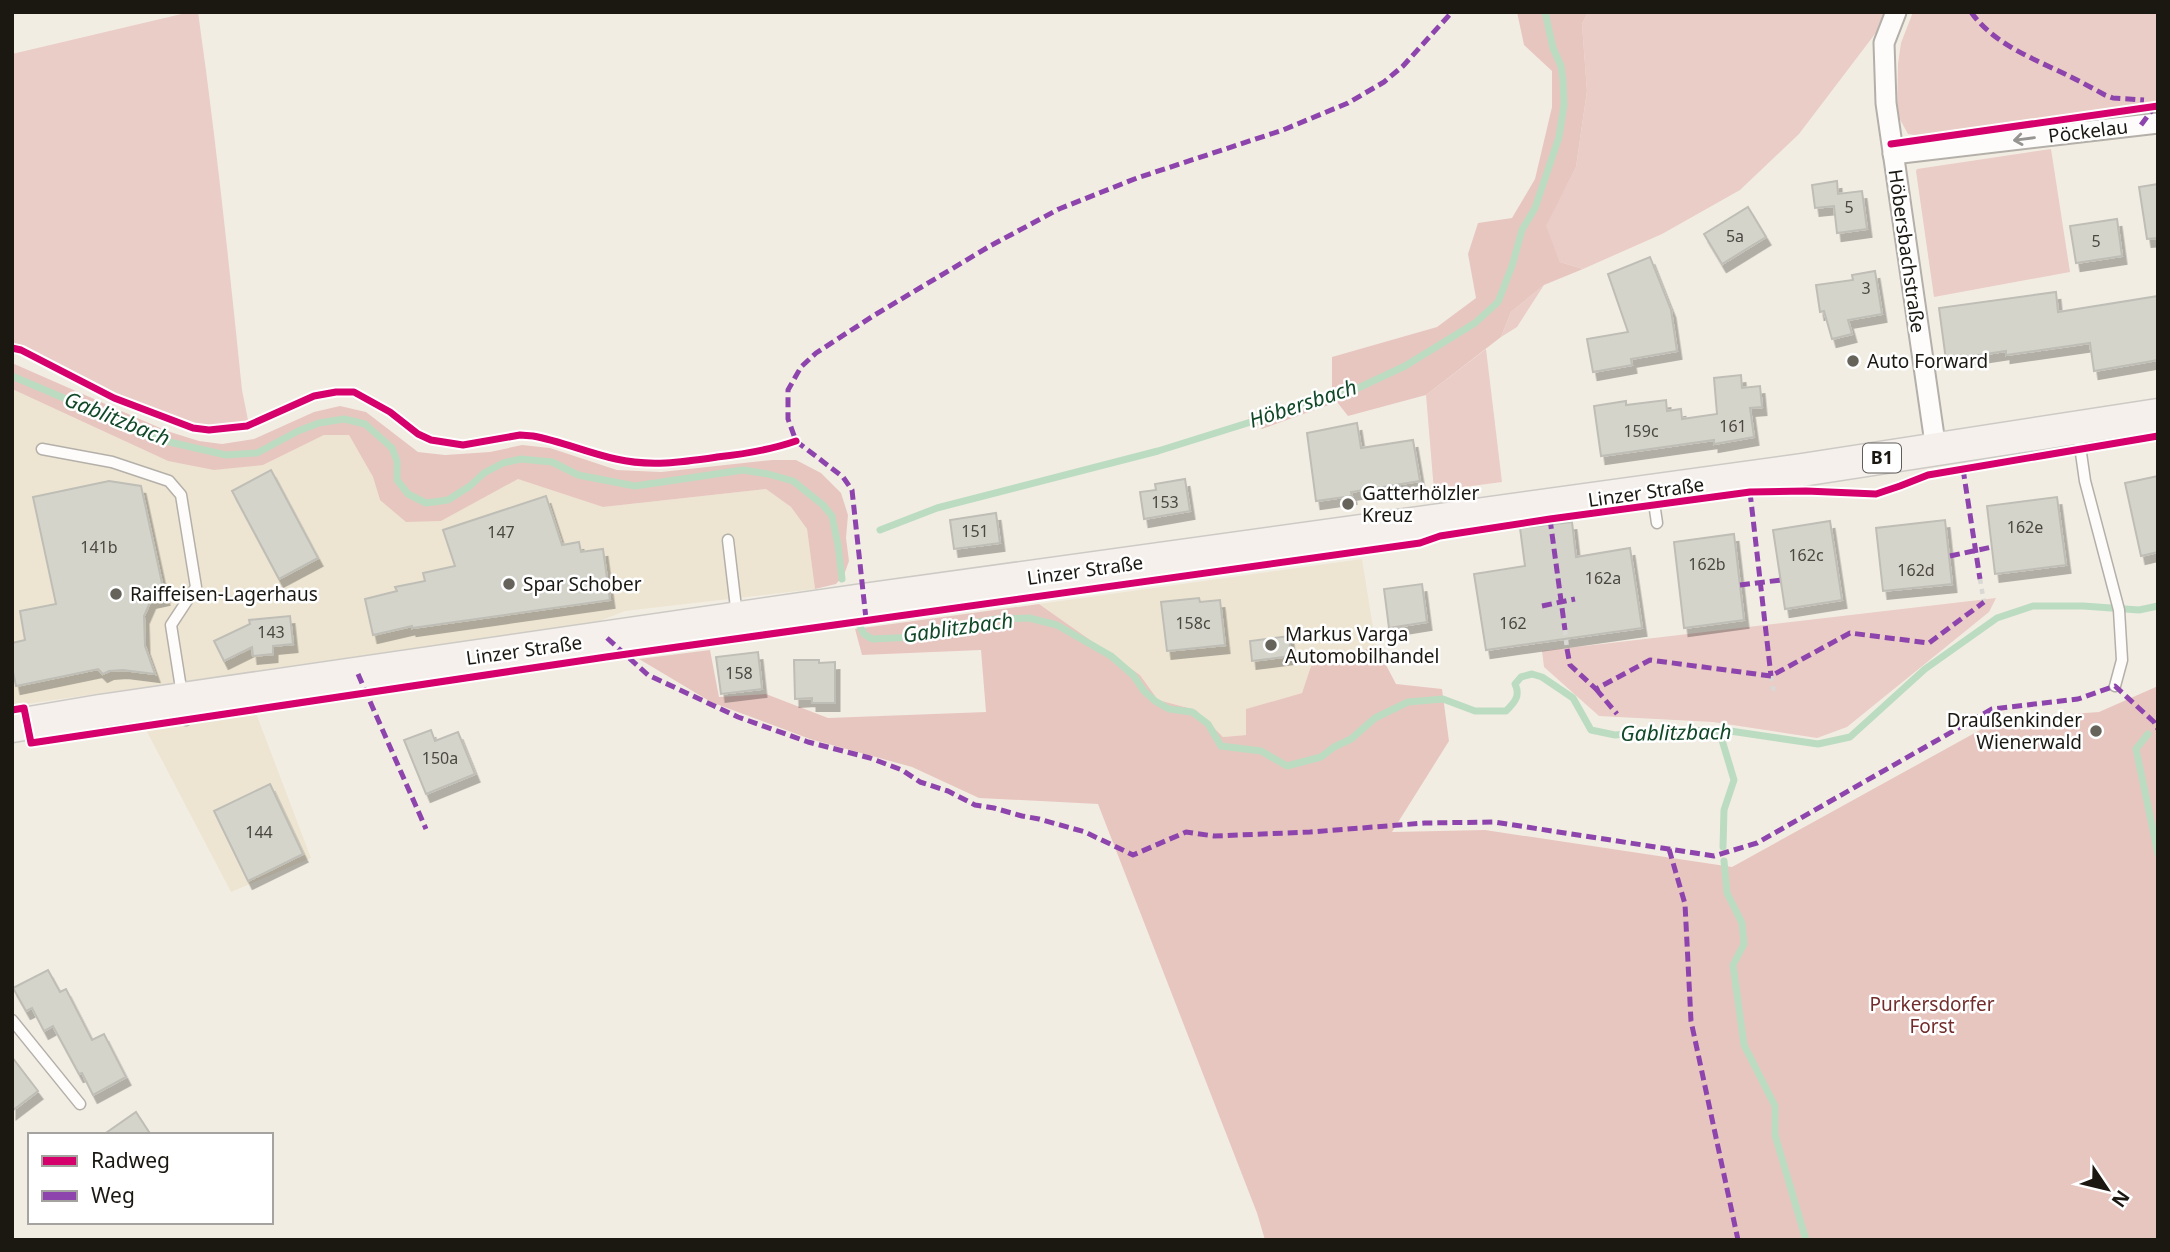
<svg xmlns="http://www.w3.org/2000/svg" width="2170" height="1252" font-family="'Noto Sans',sans-serif">
  <style>
    .built { fill: #ede5d2 }
    .green { fill: #eacdc6 }
    .forest { fill: #e8c6c0 }
    .lines { fill: none; stroke-linecap: round; stroke-linejoin: round }
    .stream { stroke: #bcdcc1; stroke-width: 7 }
    .building { fill: #d5d4cb; stroke: #bfbeb6; stroke-width: 2; filter: url(#shadow) }
    .service-casing { stroke: #b4b0a9; stroke-width: 13 }
    .minor-casing { stroke: #b4b0a9; stroke-width: 23 }
    .primary-casing { stroke: #cdcac5; stroke-width: 35 }
    .path { stroke: #d9d8d5; stroke-width: 4.5; stroke-dasharray: 5 5; stroke-linecap: butt }
    .service { stroke: #fdfcfb; stroke-width: 10 }
    .minor { stroke: #fdfcfb; stroke-width: 19 }
    .primary { stroke: #f5f0ec; stroke-width: 32 }
    .quiet { stroke: #8e44ad; stroke-width: 5; stroke-dasharray: 10 5; stroke-linecap: butt }
    .cycleway-casing { stroke: #fff; stroke-width: 11 }
    .cycleway { stroke: #d6006c; stroke-width: 7 }
    .oneway { stroke: #979592 }
    .poi-dot { fill: #66635b; stroke: #fff; stroke-width: 2.5 }
    .labels { text-anchor: middle; stroke-width: 5; stroke-linejoin: round; paint-order: stroke }
    .number-label { font-size: 16px; fill: #4a4841 }
    .shield { fill: #fff; stroke: #5f5d59; stroke-width: 2 }
    .shield-label { font-size: 18px; font-weight: bold; fill: #1b1812 }
    .street-label { font-size: 19px; fill: #1b1812; stroke: #fff }
    .poi-label { font-size: 19px; fill: #1b1812; stroke: #fff; text-anchor: start }
    .park-label { font-size: 19px; fill: #712c2b; stroke: #fff }
    .water-label { font-size: 21px; font-style: italic; fill: #114828; stroke: #fff }
  </style>
  <defs>
    <filter id="shadow"><feDropShadow dx="4.5" dy="8" stdDeviation="0" flood-color="#0004"/></filter>
  </defs>
  <rect width="100%" height="100%" fill="#f2ede3"/>
  <g class="built">
    <polygon points="12,389 168,461 263,465 324,435 349,435 373,477 380,500 441,521 518,478 603,507 766,489 791,507 807,529 815,589 625,611 597,622 12,706"/>
    <polygon points="1362,559 1376,646 1311,666 1302,693 1247,709 1246,735 1223,737 1196,710 1158,700 1140,675 1039,604"/>
    <polygon points="256,713 311,858 231,892 145,728"/>
  </g>
  <g class="green">
    <path d="M190 12H198C216 138 229 264 242 390L248 420C236 423 223 427 211 426 171 423 102 388 66 369 48 360 31 348 12 343V54Z"/>
    <polygon points="1588,12 1886,12 1878,30 1799,134 1740,190 1662,234 1583,269 1560,262 1545,226 1576,167 1587,91 1582,24"/>
    <polygon points="1913,12 2158,12 2158,101 1920,136 1908,134 1897,114 1898,64 1901,43"/>
    <polygon points="2051,149 2070,272 1934,297 1916,171 1917,169"/>
    <polygon points="1544,285 1517,327 1501,337 1511,312"/>
    <polygon points="1486,349 1502,482 1434,491 1426,395"/>
    <polygon points="1996,598 1989,612 1847,727 1817,738 1713,722 1599,716 1544,667 1542,651"/>
  </g>
  <g class="forest">
    <polygon points="1517,12 1588,12 1582,24 1587,91 1576,167 1546,226 1560,262 1583,269 1544,285 1511,312 1501,337 1426,395 1348,416 1337,402 1262,429 1248,417 1332,391 1332,357 1437,327 1476,298 1468,254 1478,223 1512,218 1535,179 1552,107 1552,71 1524,45"/>
    <polygon points="12,363 167,431 199,441 222,444 254,439 314,412 340,406 366,412 418,452 445,455 490,452 522,445 550,448 617,470 661,472 772,460 796,460 821,473 841,493 848,515 846,538 849,561 844,575 836,584 815,589 807,529 791,507 766,489 603,507 518,479 441,521 406,522 380,500 373,477 349,435 324,435 263,465 214,470 168,461 12,389"/>
    <polygon points="1039,604 1140,675 1158,700 1196,710 1223,737 1246,735 1246,709 1302,693 1311,666 1376,646 1396,684 1442,689 1449,741 1392,832 1485,830 1732,867 2000,719 2099,712 2158,686 2158,1240 1265,1240 1257,1213 1098,804 979,798 912,767 810,739 711,702 639,659 710,650 719,697 766,694 828,718 986,712 981,650 862,655 855,629"/>
  </g>
  <g class="lines">
    <g class="stream">
      <polyline points="12,376 165,441 226,455 257,453 298,431 319,423 344,419 365,424 392,448 397,461 397,480 408,494 426,503 448,500 470,486 484,473 503,463 521,459 552,462 578,475 635,486 743,470 768,474 793,481 823,505 832,516 838,545 842,579"/>
      <polyline points="880,530 937,508 1158,451 1356,389 1405,366 1475,323 1498,302 1512,266 1522,230 1535,208 1559,137 1564,105 1563,80 1561,66 1553,48 1545,12"/>
      <path d="M858 623 864 634 872 639 918 637 952 627 996 619 1029 618 1057 625 1111 656 1133 675 1144 691 1155 701 1169 709 1192 712 1208 724 1221 746 1261 751 1287 766 1321 757 1334 747 1351 739 1375 718 1408 702 1443 699 1475 711H1506C1514 703 1521 696 1515 684L1521 677 1532 674 1542 677 1573 698 1591 730 1615 735 1674 730 1730 731 1818 744 1850 737 1925 669 1997 618 2033 606H2083L2139 610 2158 606"/>
      <polyline points="1719,730 1734,780 1724,810 1723,847"/>
      <polyline points="2148,734 2136,749 2158,854"/>
      <polyline points="1724,861 1727,893 1742,923 1744,944 1733,965 1744,1045 1775,1106 1775,1135 1806,1240"/>
    </g>
  </g>
  <g class="building">
    <polygon points="1837,181 1838,194 1862,191 1867,229 1837,233 1834,206 1815,208 1812,185"/>
    <polygon points="2158,184 2158,238 2147,239 2139,187"/>
    <polygon points="1748,207 1766,237 1722,264 1704,234"/>
    <polygon points="2117,219 2122,256 2076,263 2070,226"/>
    <polygon points="1650,257 1671,310 1677,351 1631,359 1632,365 1593,372 1587,339 1628,332 1608,274"/>
    <polygon points="1875,271 1882,314 1848,320 1852,334 1832,339 1824,311 1820,312 1816,285 1853,280 1852,275"/>
    <polygon points="2056,292 2058,312 2158,296 2158,360 2094,371 2090,343 2006,355 2006,351 1946,360 1939,308"/>
    <polygon points="1741,375 1742,388 1760,386 1762,407 1750,408 1754,437 1714,444 1714,440 1601,456 1594,406 1626,401 1626,405 1666,400 1667,411 1681,409 1682,419 1717,414 1714,378"/>
    <polygon points="1357,423 1361,448 1413,440 1420,481 1351,492 1352,496 1316,501 1307,433"/>
    <polygon points="271,470 318,558 279,579 232,491"/>
    <polygon points="2158,476 2158,552 2141,556 2125,483"/>
    <polygon points="1185,479 1190,511 1144,519 1140,492 1156,490 1155,484"/>
    <polygon points="109,481 141,486 165,597 151,600 144,616 145,646 155,674 123,670 109,671 103,674 98,669 16,686 12,667 12,643 25,640 20,611 56,604 33,497"/>
    <polygon points="546,496 562,545 579,542 581,552 603,549 610,600 412,628 412,626 373,635 365,599 397,591 395,587 425,581 423,573 455,566 443,530"/>
    <polygon points="2057,497 2066,565 1995,574 1987,506"/>
    <polygon points="996,513 1000,543 954,549 950,520"/>
    <polygon points="1945,520 1952,584 1883,591 1876,528"/>
    <polygon points="1830,521 1842,600 1785,609 1773,530"/>
    <polygon points="1572,522 1576,557 1630,548 1642,628 1486,650 1474,574 1525,566 1520,528"/>
    <polygon points="1734,534 1744,620 1684,628 1674,542"/>
    <polygon points="1422,584 1427,622 1389,628 1384,589"/>
    <polygon points="1199,598 1200,602 1220,600 1225,645 1167,651 1161,602"/>
    <polygon points="290,616 293,644 273,646 273,654 253,656 252,647 224,661 214,641 250,624 249,620"/>
    <polygon points="1289,636 1291,656 1252,661 1250,641"/>
    <polygon points="758,652 762,689 721,694 716,657"/>
    <polygon points="794,660 819,660 819,663 835,662 835,703 812,703 812,698 795,699"/>
    <polygon points="431,730 435,741 458,732 475,774 426,794 404,740"/>
    <polygon points="270,784 303,854 248,881 214,811"/>
    <polygon points="48,970 60,992 66,989 92,1040 104,1034 126,1077 93,1095 82,1073 79,1074 53,1026 44,1031 32,1008 26,1011 13,988"/>
    <polygon points="12,1057 38,1091 12,1111"/>
    <polygon points="136,1112 151,1135 103,1135"/>
  </g>
  <g class="lines">
    <defs>
      <g id="service">
        <polyline points="2078,432 2085,481 2119,610 2122,660 2115,686"/>
        <polyline points="42,449 112,462 169,481 181,495 196,587 171,625 186,720"/>
        <polyline points="1653,496 1657,523"/>
        <polyline points="728,540 737,616"/>
        <polyline points="12,1020 80,1104"/>
      </g>
      <g id="minor">
        <polyline points="1896,12 1884,43 1886,103 1936,450"/>
        <polyline points="1893,154 2158,123"/>
      </g>
      <polyline id="primary" points="12,726 100,711 863,600 1802,470 2158,415"/>
    </defs>
    <use href="#service" class="service-casing"/>
    <use href="#minor" class="minor-casing"/>
    <use href="#primary" class="primary-casing"/>
    <g class="path">
      <polyline points="1980,579 1984,602"/>
      <polyline points="1565,630 1567,649"/>
      <polyline points="1771,676 1774,693"/>
    </g>
    <use href="#service" class="service"/>
    <use href="#minor" class="minor"/>
    <use href="#primary" class="primary"/>
    <g class="quiet">
      <path d="M1971 12C1994 45 2037 60 2071 77 2083 83 2094 89 2105 95L2113 98 2144 100"/>
      <polyline points="2141,125 2155,106"/>
      <polyline points="1963,469 1980,579"/>
      <polyline points="1750,492 1771,676"/>
      <polyline points="1550,519 1565,630"/>
      <polyline points="1950,556 1992,547"/>
      <polyline points="1740,585 1781,580"/>
      <polyline points="1542,606 1575,599"/>
      <polyline points="866,619 852,490 843,477 796,441 788,419 788,390 801,367 816,353 873,316 990,246 1059,209 1137,178 1283,130 1348,103 1384,82 1403,66 1452,12"/>
      <polyline points="607,638 648,675 738,717 808,742 870,758 902,770 920,782 948,791 975,805 994,808 1022,816 1039,819 1085,832 1133,855 1186,832 1214,836 1310,832 1425,823 1494,822 1714,856 1757,843 1992,709 2078,699 2115,686 2154,722 2158,729"/>
      <polyline points="1567,649 1570,665 1596,689 1650,660 1771,676 1850,633 1929,643 1984,602"/>
      <polyline points="358,674 426,829"/>
      <polyline points="1596,689 1617,714"/>
      <polyline points="1669,849 1685,904 1691,1021 1738,1240"/>
    </g>
    <defs>
      <g id="cycleway">
        <polyline points="1891,144 2158,106"/>
        <path d="M12 348 21 350 114 398 193 428 209 430 247 426 314 396 336 392H354L390 412 418 434 431 440 463 445 520 435 533 436C561 441 588 453 616 459 650 467 683 462 717 457 745 454 770 450 796 441"/>
        <polyline points="12,710 24,708 31,743 606,657 1420,543 1440,536 1550,519 1750,492 1806,491 1876,494 1900,486 1928,475 2158,436"/>
      </g>
    </defs>
    <use href="#cycleway" class="cycleway-casing"/>
    <use href="#cycleway" class="cycleway"/>
  </g>
  <defs><path id="oneway-shaft" d="M-6 0H5M1.5-3L5.5 0L1.5 3" fill="none" stroke-width="1.6" stroke-linecap="round" stroke-linejoin="round" transform="scale(1.75)"/></defs>
  <use class="oneway" href="#oneway-shaft" transform="translate(2024 139) rotate(173)"/>
  <g class="poi-dot">
    <circle cx="1853" cy="361" r="7"/>
    <circle cx="1348" cy="504" r="7"/>
    <circle cx="509" cy="584" r="7"/>
    <circle cx="116" cy="594" r="7"/>
    <circle cx="1271" cy="645" r="7"/>
    <circle cx="2096" cy="731" r="7"/>
  </g>
  <g class="labels">
    <g class="number-label">
      <text x="1849" y="213">5</text>
      <text x="1735" y="242">5a</text>
      <text x="2096" y="247">5</text>
      <text x="1866" y="294">3</text>
      <text x="1733" y="432">161</text>
      <text x="1641" y="437">159c</text>
      <text x="1165" y="508">153</text>
      <text x="2025" y="533">162e</text>
      <text x="975" y="537">151</text>
      <text x="501" y="538">147</text>
      <text x="99" y="553">141b</text>
      <text x="1806" y="561">162c</text>
      <text x="1707" y="570">162b</text>
      <text x="1916" y="576">162d</text>
      <text x="1603" y="584">162a</text>
      <text x="1193" y="629">158c</text>
      <text x="1513" y="629">162</text>
      <text x="271" y="638">143</text>
      <text x="739" y="679">158</text>
      <text x="440" y="764">150a</text>
      <text x="259" y="838">144</text>
    </g>
    <rect class="shield" x="1863" y="443.5" width="38" height="29" rx="5"/>
    <g class="shield-label">
      <text x="1882" y="464">B1</text>
    </g>
    <g class="street-label">
      <text transform="translate(2088 131) rotate(-7)" y="7">Pöckelau</text>
      <text transform="translate(1907 251) rotate(82)" y="7">Höbersbachstraße</text>
      <text transform="translate(1646 492) rotate(-8)" y="7">Linzer Straße</text>
      <text transform="translate(1085 570) rotate(-8)" y="7">Linzer Straße</text>
      <text transform="translate(524 650) rotate(-8)" y="7">Linzer Straße</text>
    </g>
    <g class="poi-label">
      <text x="1867" y="368">Auto Forward</text>
      <text x="1362" y="500">Gatterhölzler<tspan x="1362" dy="22">Kreuz</tspan></text>
      <text x="523" y="591">Spar Schober</text>
      <text x="130" y="601">Raiffeisen-Lagerhaus</text>
      <text x="1285" y="641">Markus Varga<tspan x="1285" dy="22">Automobilhandel</tspan></text>
      <text x="2082" y="727" text-anchor="end">Draußenkinder<tspan x="2082" dy="22">Wienerwald</tspan></text>
    </g>
    <g class="park-label">
      <text x="1932" y="1011">Purkersdorfer<tspan x="1932" dy="22">Forst</tspan></text>
    </g>
    <g class="water-label">
      <text transform="translate(1303 404) rotate(-18)" y="7">Höbersbach</text>
      <text transform="translate(117 419) rotate(22)" y="7">Gablitzbach</text>
      <text transform="translate(958 628) rotate(-8)" y="7">Gablitzbach</text>
      <text transform="translate(1676 733) rotate(-1)" y="7">Gablitzbach</text>
    </g>
  </g>
  <rect width="2170" height="1252" fill="none" stroke="#1b1812" stroke-width="28"/>
  <rect x="28" y="1133" width="245" height="91" fill="#ffffff" stroke="#a4a3a0" stroke-width="2"/>
  <rect x="42" y="1156" width="35" height="10" fill="#d6006c" stroke="#a4a3a0" stroke-width="2"/>
  <text x="91" y="1168" font-size="21" fill="#1b1812">Radweg</text>
  <rect x="42" y="1191" width="35" height="10" fill="#8e44ad" stroke="#a4a3a0" stroke-width="2"/>
  <text x="91" y="1203" font-size="21" fill="#1b1812">Weg</text>
  <g transform="translate(2107 1189) rotate(125)" stroke="#ffffff" stroke-width="5" paint-order="stroke">
  <path d="M0-5L12 26L0 18L-12 26Z" fill="#1b1812"/>
  <text y="-10" font-size="19" font-weight="bold" text-anchor="middle" fill="#1b1812">N</text>
  </g>
</svg>
